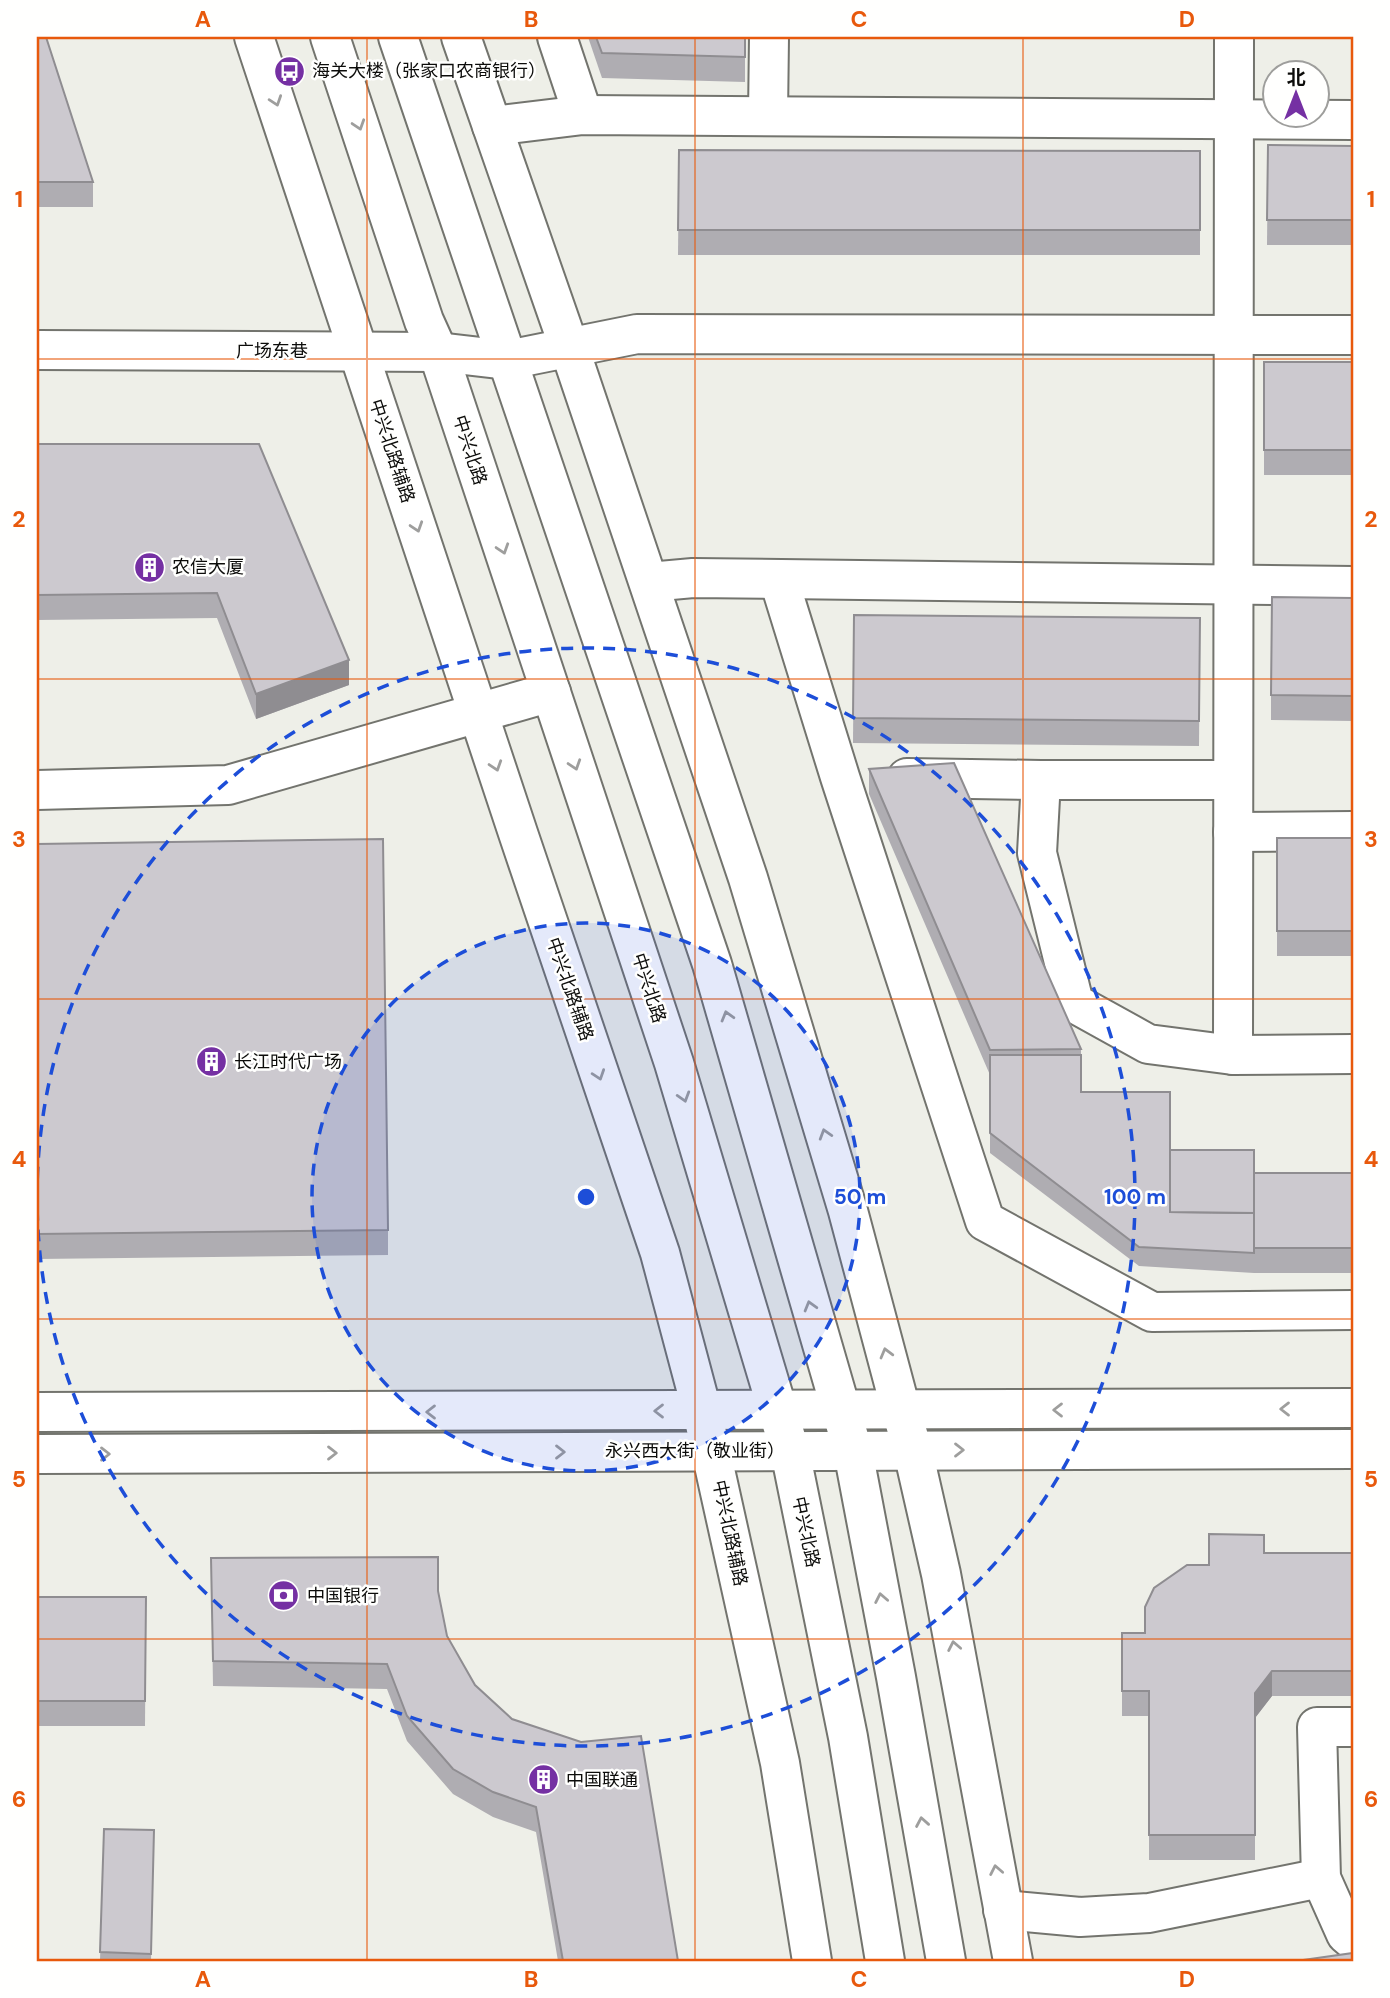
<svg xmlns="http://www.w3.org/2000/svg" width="1390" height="1998" font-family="'DM Sans','Noto Sans SC',sans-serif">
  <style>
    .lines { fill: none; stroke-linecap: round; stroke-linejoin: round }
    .minor-casing { stroke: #73746e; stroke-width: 42 }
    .major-casing { stroke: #73746e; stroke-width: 42 }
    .minor { stroke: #fff; stroke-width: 38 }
    .major { stroke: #fff; stroke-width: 38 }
    .wall { fill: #afadb2 }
    .shaded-wall { fill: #8f8d91 }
    .building { fill: #ccc9cf; stroke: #8f8d91; stroke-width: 2 }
    .oneway { stroke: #9e9e9d }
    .grid { fill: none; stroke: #e8590c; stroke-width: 2; stroke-opacity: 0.55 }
    .ring { fill: none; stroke: #1d4ed8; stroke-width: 3.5; stroke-dasharray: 12 9 }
    .labels { text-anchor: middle; stroke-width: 5; stroke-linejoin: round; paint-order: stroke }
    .poi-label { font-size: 18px; fill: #0c0c0a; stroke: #fffffe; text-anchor: start }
    .street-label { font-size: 18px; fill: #0c0c0a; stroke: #fffffe }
    .centre { fill: #1d4ed8; stroke: #fffffe; stroke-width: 3.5 }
    .ring-label { font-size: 21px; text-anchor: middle; font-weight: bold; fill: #1d4ed8; stroke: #fffffe; stroke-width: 5; stroke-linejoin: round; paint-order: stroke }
    .neatline { fill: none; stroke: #e8590c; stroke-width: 2.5 }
    .grid-label { font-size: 23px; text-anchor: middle; font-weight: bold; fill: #e8590c }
  </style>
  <rect width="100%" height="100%" fill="#eeefe8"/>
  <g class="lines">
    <defs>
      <g id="minor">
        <polyline points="254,37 518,833 660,1253 702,1411 780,1763 812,1961"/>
        <polyline points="461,37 569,347 748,878 848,1211 901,1410 913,1451 941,1574 1013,1961"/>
        <polyline points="557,37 583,115"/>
        <polyline points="768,116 769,37"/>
        <polyline points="492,126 583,115 1353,120"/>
        <polyline points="37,350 438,352 507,360 637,334 1353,335"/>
        <polyline points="779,580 840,777 985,1221 1152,1312 1353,1310"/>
        <polyline points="649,582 693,578 1353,586"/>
        <polyline points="907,778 1041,780"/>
        <polyline points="1233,780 1041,780 1037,853 1074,1003 1148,1044 1233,1055 1353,1054"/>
        <polyline points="37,790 228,785 551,692"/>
        <polyline points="1233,832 1353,831"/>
        <polyline points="1233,1055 1234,37"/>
        <polyline points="1353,1727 1317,1727 1321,1878 1346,1934 1353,1940"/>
        <polyline points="1003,1910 1080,1917 1149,1913 1321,1878"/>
      </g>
      <g id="major">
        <polyline points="330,37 424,321 438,352 674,1063 778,1411 790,1451 848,1737 885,1961"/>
        <polyline points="398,37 712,964 853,1451 896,1677 946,1961"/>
        <polyline points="37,1412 1353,1408"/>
        <polyline points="37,1454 1353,1449"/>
      </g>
    </defs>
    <use href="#minor" class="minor-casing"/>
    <use href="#major" class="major-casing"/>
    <use href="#minor" class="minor"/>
    <use href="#major" class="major"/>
  </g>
  <g class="wall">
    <polygon points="37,37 93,182 93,207 37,207"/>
    <polygon points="588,37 745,37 745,82 602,78"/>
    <polygon points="1268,145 1353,146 1353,245 1267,245"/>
    <polygon points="679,150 1200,151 1200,255 678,255"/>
    <rect x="1264" y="362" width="89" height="113"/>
    <polygon points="37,444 349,685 256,719 217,618 37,620"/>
    <polygon points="1353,598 1353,721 1271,720 1271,695"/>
    <polygon points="854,615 1200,618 1199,746 853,743"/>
    <polygon points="869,769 1081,1049 1081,1092 1170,1150 1254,1248 1353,1173 1353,1273 1254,1273 1139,1266 990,1153 990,1075 869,794"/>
    <rect x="1277" y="838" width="76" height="118"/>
    <polygon points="37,844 388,1230 388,1255 37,1259"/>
    <polygon points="1264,1553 1353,1553 1353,1696 1272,1696 1255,1718 1255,1860 1149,1860 1149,1716 1122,1716 1122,1633 1145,1633 1209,1565"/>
    <polygon points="211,1558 438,1591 447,1636 475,1685 678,1961 558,1961 536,1832 493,1817 453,1794 407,1741 387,1689 213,1686"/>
    <polygon points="37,1597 146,1597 145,1726 37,1726"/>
    <polygon points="104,1829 154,1830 151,1961 100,1961"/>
  </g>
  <g class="shaded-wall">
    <polygon points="349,660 349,685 256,719 256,694"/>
    <polygon points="1272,1671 1272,1696 1255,1718 1255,1860 1255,1693"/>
  </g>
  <g class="building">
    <polygon points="37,37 46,37 93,182 37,182"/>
    <polygon points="596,37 745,37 745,57 602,53"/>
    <polygon points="1268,145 1353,146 1353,220 1267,220"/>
    <polygon points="679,150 1200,151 1200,230 678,230"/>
    <rect x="1264" y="362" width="89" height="88"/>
    <polygon points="37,444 259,444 349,660 256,694 217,593 37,595"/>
    <polygon points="1272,597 1353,598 1353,696 1271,695"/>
    <polygon points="854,615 1200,618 1199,721 853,718"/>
    <polygon points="954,763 1081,1049 990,1050 869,769"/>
    <rect x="1277" y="838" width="76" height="93"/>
    <polygon points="383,839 388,1230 37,1234 37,844"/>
    <polygon points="990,1055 1081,1055 1081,1092 1170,1092 1170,1212 1254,1213 1254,1253 1139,1247 990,1133"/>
    <polygon points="1170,1150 1254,1150 1254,1219 1254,1213 1170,1212"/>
    <rect x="1254" y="1173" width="99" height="75"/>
    <polygon points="1209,1534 1264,1535 1264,1553 1353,1553 1353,1671 1272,1671 1255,1693 1255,1835 1149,1835 1149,1691 1122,1691 1122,1633 1145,1633 1145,1607 1154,1588 1187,1565 1209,1565"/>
    <polygon points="438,1557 438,1591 447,1636 475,1685 512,1719 581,1742 641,1736 678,1961 563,1961 536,1807 493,1792 453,1769 407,1716 387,1664 213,1661 211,1558"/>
    <polygon points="37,1597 146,1597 145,1701 37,1701"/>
    <polygon points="104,1829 154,1830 151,1954 100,1952"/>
    <polygon points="1353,1953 1353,1961 1296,1961"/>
  </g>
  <defs><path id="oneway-chevron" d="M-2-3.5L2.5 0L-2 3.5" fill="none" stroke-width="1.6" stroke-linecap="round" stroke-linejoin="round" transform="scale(1.75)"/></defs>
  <g class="oneway">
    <use href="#oneway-chevron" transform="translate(276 101) rotate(71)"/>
    <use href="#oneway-chevron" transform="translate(359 125) rotate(72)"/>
    <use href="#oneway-chevron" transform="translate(417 527) rotate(72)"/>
    <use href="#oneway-chevron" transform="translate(503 549) rotate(72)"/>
    <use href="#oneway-chevron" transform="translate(575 765) rotate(72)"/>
    <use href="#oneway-chevron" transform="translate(496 766) rotate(72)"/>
    <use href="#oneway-chevron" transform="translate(727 1016) rotate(-106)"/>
    <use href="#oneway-chevron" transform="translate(599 1075) rotate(71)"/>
    <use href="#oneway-chevron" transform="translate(684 1097) rotate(73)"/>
    <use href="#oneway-chevron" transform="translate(825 1134) rotate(-107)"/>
    <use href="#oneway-chevron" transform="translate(810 1306) rotate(-106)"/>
    <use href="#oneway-chevron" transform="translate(886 1353) rotate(-105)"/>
    <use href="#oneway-chevron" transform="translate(1285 1409) rotate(180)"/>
    <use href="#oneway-chevron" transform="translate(1058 1410) rotate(180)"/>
    <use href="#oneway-chevron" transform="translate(659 1411) rotate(180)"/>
    <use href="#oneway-chevron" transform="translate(431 1412) rotate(180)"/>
    <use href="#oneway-chevron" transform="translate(959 1450)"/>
    <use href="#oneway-chevron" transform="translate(560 1452)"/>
    <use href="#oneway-chevron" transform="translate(332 1453)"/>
    <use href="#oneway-chevron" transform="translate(105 1454)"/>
    <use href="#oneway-chevron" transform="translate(881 1598) rotate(-101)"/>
    <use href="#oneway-chevron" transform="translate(954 1646) rotate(-101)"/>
    <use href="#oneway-chevron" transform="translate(922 1822) rotate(-100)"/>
    <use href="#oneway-chevron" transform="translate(996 1870) rotate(-101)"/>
  </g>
  <path class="grid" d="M367 37V1961M695 37V1961M1023 37V1961M37 359H1353M37 679H1353M37 999H1353M37 1319H1353M37 1639H1353"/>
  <circle cx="586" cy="1197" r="274" fill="#1d4ed8" fill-opacity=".12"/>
  <g class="ring">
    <circle cx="586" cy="1197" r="274"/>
    <circle cx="586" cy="1197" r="549"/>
  </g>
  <defs>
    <symbol id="bus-disc" viewBox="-11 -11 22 22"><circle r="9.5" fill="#7530a3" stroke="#fffffe"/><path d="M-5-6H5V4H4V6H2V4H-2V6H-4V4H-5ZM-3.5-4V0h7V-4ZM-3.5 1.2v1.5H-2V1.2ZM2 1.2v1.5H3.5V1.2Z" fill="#fff"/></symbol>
    <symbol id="building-disc" viewBox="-11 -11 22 22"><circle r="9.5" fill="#7530a3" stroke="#fffffe"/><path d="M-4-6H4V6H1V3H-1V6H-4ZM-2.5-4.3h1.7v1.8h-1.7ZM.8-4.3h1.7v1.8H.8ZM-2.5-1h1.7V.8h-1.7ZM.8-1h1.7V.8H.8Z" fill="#fff"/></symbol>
    <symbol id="bank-disc" viewBox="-11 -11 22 22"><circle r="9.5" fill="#7530a3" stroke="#fffffe"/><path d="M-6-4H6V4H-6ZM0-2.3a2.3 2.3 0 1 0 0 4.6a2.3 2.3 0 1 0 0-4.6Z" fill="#fff"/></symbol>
  </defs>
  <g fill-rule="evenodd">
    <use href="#bus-disc" x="272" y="54" width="35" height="35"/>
    <use href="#building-disc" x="132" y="550" width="35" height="35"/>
    <use href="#building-disc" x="194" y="1044" width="35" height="35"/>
    <use href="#bank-disc" x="266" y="1578" width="35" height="35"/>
    <use href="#building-disc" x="526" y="1762" width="35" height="35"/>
  </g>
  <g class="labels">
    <g class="poi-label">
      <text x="312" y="77">海关大楼（张家口农商银行）</text>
      <text x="172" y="573">农信大厦</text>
      <text x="234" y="1068">长江时代广场</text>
      <text x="307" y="1602">中国银行</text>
      <text x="566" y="1786">中国联通</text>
    </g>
    <g class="street-label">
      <text x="272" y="357">广场东巷</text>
      <text transform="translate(470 450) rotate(72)" y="6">中兴北路</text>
      <text transform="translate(392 451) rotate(72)" y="6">中兴北路辅路</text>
      <text transform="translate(649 988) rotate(72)" y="6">中兴北路</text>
      <text transform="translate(570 989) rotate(71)" y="6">中兴北路辅路</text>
      <text x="695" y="1457">永兴西大街（敬业街）</text>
      <text transform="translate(806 1532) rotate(78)" y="6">中兴北路</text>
      <text transform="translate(730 1533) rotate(78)" y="6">中兴北路辅路</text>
    </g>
  </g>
  <circle cx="586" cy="1197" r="10" class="centre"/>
  <g class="ring-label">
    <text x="860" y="1204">50 m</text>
    <text x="1135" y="1204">100 m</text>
  </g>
  <rect width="1390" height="1998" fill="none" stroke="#fffffe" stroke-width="77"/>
  <g transform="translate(1296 94)"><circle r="33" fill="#fffffe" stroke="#9e9e9c" stroke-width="2"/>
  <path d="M0-5L12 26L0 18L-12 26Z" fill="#7530a3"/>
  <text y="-10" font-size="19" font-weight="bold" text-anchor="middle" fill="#0c0c0a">北</text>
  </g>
  <rect x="38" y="38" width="1314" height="1922" class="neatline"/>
  <g class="grid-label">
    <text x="203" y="27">A</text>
    <text x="531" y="27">B</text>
    <text x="859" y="27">C</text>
    <text x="1187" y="27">D</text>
    <text x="19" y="207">1</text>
    <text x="1371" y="207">1</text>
    <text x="19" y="527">2</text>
    <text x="1371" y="527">2</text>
    <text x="19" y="847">3</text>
    <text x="1371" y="847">3</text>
    <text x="19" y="1167">4</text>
    <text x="1371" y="1167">4</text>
    <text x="19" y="1487">5</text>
    <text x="1371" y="1487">5</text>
    <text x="19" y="1807">6</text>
    <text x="1371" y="1807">6</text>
    <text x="203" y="1987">A</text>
    <text x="531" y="1987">B</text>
    <text x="859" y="1987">C</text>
    <text x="1187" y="1987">D</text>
  </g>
</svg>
